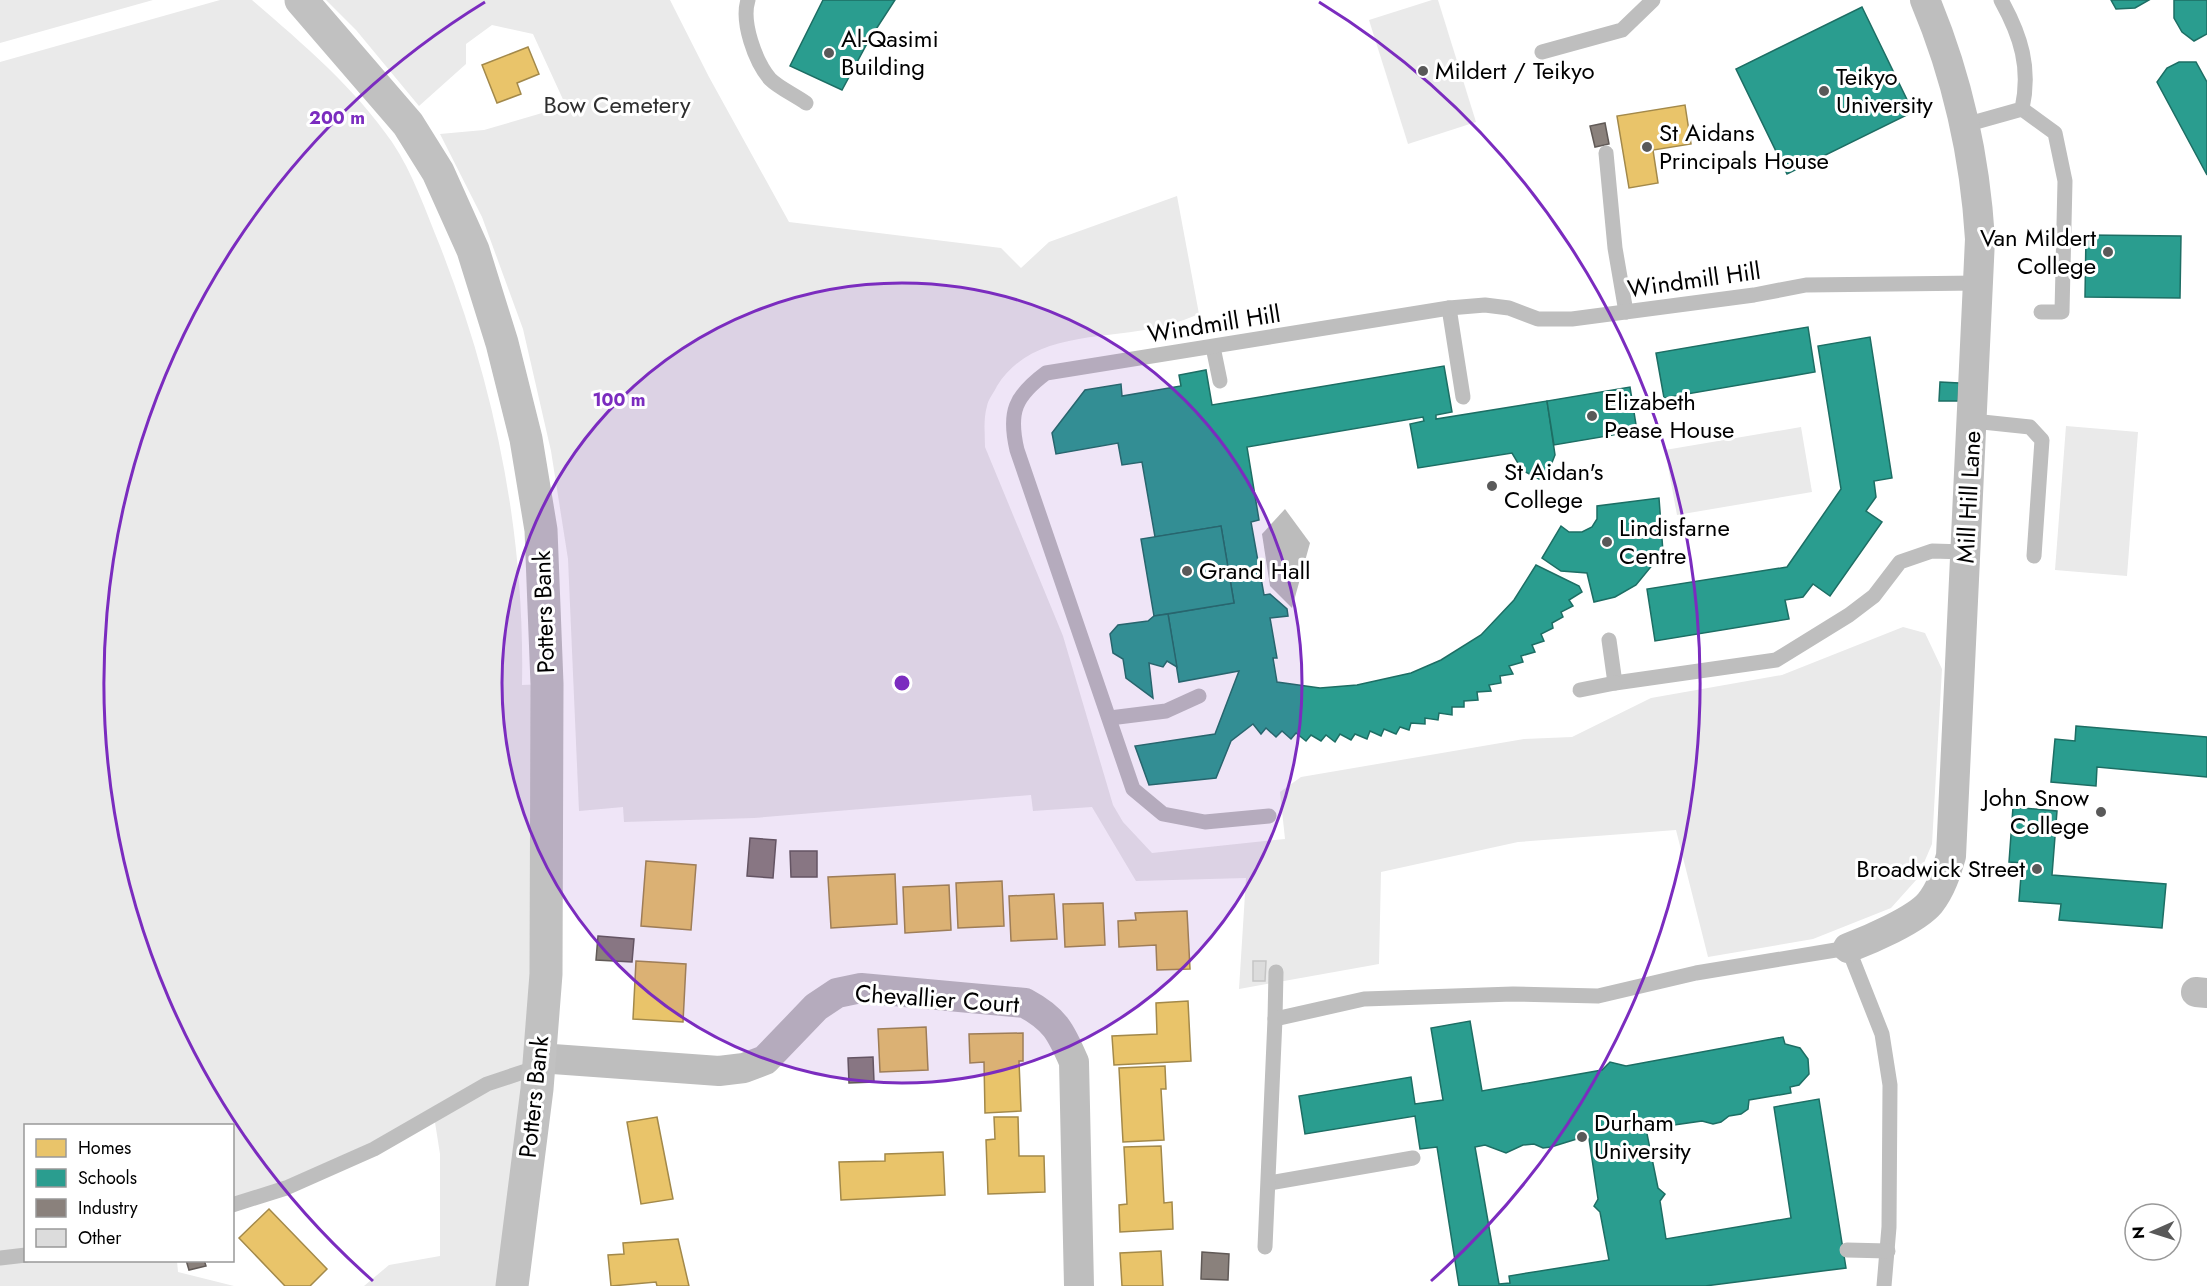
<svg xmlns="http://www.w3.org/2000/svg" width="2207" height="1286" font-family="Jost,sans-serif">
  <style>
    .green { fill: #eaeaea }
    .water { fill: #bcbcbc }
    .homes { fill: #e9c46a; stroke: #a3894a; stroke-width: 1.5 }
    .schools { fill: #2a9d8f; stroke: #1d6e64; stroke-width: 1.5; fill-rule: evenodd }
    .industry { fill: #8a817c; stroke: #615a57; stroke-width: 1.5 }
    .building { fill: #dcdcdc; stroke: #c5c5c5; stroke-width: 1.5 }
    .lines { fill: none; stroke-linecap: round; stroke-linejoin: round }
    .lane { stroke: #bebebe; stroke-width: 15 }
    .street { stroke: #bebebe; stroke-width: 30 }
    .secondary { stroke: #c1c1c1; stroke-width: 33 }
    .ring { fill: none; stroke: #7b2cbf; stroke-width: 3 }
    .poi-dot { fill: #595959; stroke: #fff; stroke-width: 2 }
    .labels { text-anchor: middle; stroke-width: 6; stroke-linejoin: round; paint-order: stroke }
    .poi-label { font-size: 24px; fill: #000; stroke: #fff; text-anchor: start }
    .park-label { font-size: 24px; fill: #2f2f2f; stroke: #fff }
    .street-label { font-size: 24px; fill: #000; stroke: #fff }
    .centre { fill: #7b2cbf; stroke: #fff; stroke-width: 3 }
    .ring-label { font-size: 18px; text-anchor: middle; font-weight: bold; fill: #7b2cbf; stroke: #fff; stroke-width: 6; stroke-linejoin: round; paint-order: stroke }
  </style>
  <rect width="100%" height="100%" fill="#fff"/>
  <g class="green">
    <polygon points="0,0 153,0 0,43"/>
    <path d="M220 0H252C302 43 355 88 392 142 413 173 426 212 440 246 495 387 525 533 522 685L547 684 512 1286H364L389 1265 440 1256V1154L434 1116 233 1205 232 1126H26V1260L177 1261 178 1272 234 1286H0V62Z"/>
    <path d="M326 0H670L709 77 789 222 1001 248 1021 268 1049 242 1177 196 1199 314C1189 318 1179 322 1168 325 1111 341 1033 328 997 386 994 393 988 399 987 406 983 420 985 434 985 447L1063 636 1113 805 1123 822 1152 853 1285 839 1280 792 1301 777 1524 739 1572 737 1651 698 1782 675 1903 627 1925 633 1942 669 1932 844 1917 879 1891 908 1813 939 1708 957 1676 830 1518 842 1381 872 1379 964 1239 989 1246 878 1136 881 1092 807 1033 811 1031 795 754 818 624 822 623 807 579 811 568 559 551 451 523 329 482 217 440 134 484 130 566 106 533 34 492 25 466 44V64L419 106 356 30Z"/>
    <polygon points="1432,0 1438,0 1476,122 1408,144 1369,20"/>
    <polygon points="2066,426 2138,432 2127,576 2055,570"/>
    <polygon points="1801,427 1812,492 1677,515 1665,450"/>
  </g>
  <polygon class="water" points="1285,509 1310,543 1292,608 1270,586 1262,534"/>
  <g class="homes">
    <polygon points="528,47 539,74 517,83 521,94 497,103 482,65"/>
    <polygon points="1685,105 1691,144 1653,150 1658,183 1629,188 1617,116"/>
    <polygon points="646,861 696,865 691,930 641,926"/>
    <polygon points="895,874 897,924 831,928 828,877"/>
    <polygon points="1002,881 1004,926 958,928 956,883"/>
    <polygon points="949,885 951,930 905,933 903,887"/>
    <polygon points="1054,894 1057,939 1011,941 1009,896"/>
    <polygon points="1103,903 1105,945 1065,947 1063,904"/>
    <polygon points="1187,911 1190,969 1157,970 1156,945 1119,947 1118,921 1136,920 1135,913"/>
    <polygon points="636,961 686,964 683,1022 633,1019"/>
    <polygon points="1188,1001 1191,1061 1114,1065 1112,1036 1157,1034 1156,1003"/>
    <polygon points="926,1027 928,1070 880,1072 878,1029"/>
    <polygon points="1023,1033 1023,1061 1019,1061 1021,1111 985,1113 984,1062 970,1063 969,1034"/>
    <polygon points="1165,1066 1166,1089 1161,1089 1164,1140 1123,1142 1119,1068"/>
    <polygon points="657,1117 673,1199 641,1204 627,1122"/>
    <polygon points="994,1117 1018,1117 1019,1156 1044,1156 1045,1192 988,1194 986,1140 995,1139"/>
    <polygon points="1161,1146 1164,1203 1172,1202 1173,1229 1120,1232 1119,1205 1127,1204 1124,1147"/>
    <polygon points="943,1152 945,1195 841,1200 839,1162 885,1161 885,1154"/>
    <polygon points="269,1209 327,1269 310,1286 285,1286 239,1238"/>
    <polygon points="678,1239 689,1286 657,1286 656,1282 611,1286 608,1255 624,1254 623,1243"/>
    <polygon points="1161,1251 1163,1286 1122,1286 1120,1253"/>
  </g>
  <g class="schools">
    <polygon points="823,0 895,0 869,40 842,90 790,66"/>
    <polygon points="2111,0 2149,0 2135,8 2116,9"/>
    <polygon points="2174,0 2207,0 2207,34 2194,41 2182,32 2174,18"/>
    <polygon points="1862,7 1913,112 1787,174 1736,69"/>
    <polygon points="2179,62 2196,62 2207,82 2207,175 2157,82 2167,68"/>
    <polygon points="2086,235 2181,236 2180,298 2085,297"/>
    <polygon points="1808,327 1815,372 1664,398 1656,353"/>
    <polygon points="1870,337 1892,478 1874,481 1876,497 1866,511 1882,522 1830,596 1813,584 1803,597 1785,600 1789,619 1655,641 1647,589 1787,567 1841,489 1818,346"/>
    <polygon points="1444,366 1452,412 1436,415 1436,419 1547,401 1555,455 1549,470 1539,479 1522,470 1512,453 1418,468 1410,424 1424,421 1423,417 1247,447 1259,520 1251,522 1264,595 1270,594 1287,609 1288,616 1270,618 1277,658 1273,658 1277,682 1320,688 1357,685 1411,673 1441,660 1481,635 1514,600 1536,565 1579,586 1582,592 1569,600 1573,606 1561,612 1563,617 1552,623 1553,628 1541,634 1544,641 1532,645 1535,652 1521,656 1523,662 1509,666 1513,674 1500,676 1501,683 1489,685 1491,691 1477,692 1478,700 1464,701 1464,707 1452,707 1452,715 1439,713 1438,720 1425,718 1425,724 1411,723 1409,730 1400,727 1396,734 1384,729 1381,736 1370,731 1367,739 1355,734 1351,740 1340,734 1335,742 1326,735 1321,741 1311,735 1306,741 1296,733 1291,739 1282,731 1276,737 1266,728 1261,734 1253,724 1231,741 1216,778 1149,785 1135,746 1215,734 1239,671 1179,682 1168,614 1234,603 1221,526 1155,537 1142,462 1122,465 1118,443 1056,454 1052,433 1085,390 1121,384 1122,396 1181,386 1179,375 1206,370 1212,405"/>
    <polygon points="1940,382 1959,383 1958,401 1939,401"/>
    <polygon points="1630,387 1637,431 1554,445 1547,401"/>
    <polygon points="1659,498 1663,552 1636,585 1615,597 1594,602 1587,573 1561,571 1542,558 1561,526 1569,532 1582,532 1592,527 1597,519 1597,506"/>
    <polygon points="1221,526 1234,603 1154,616 1141,539"/>
    <polygon points="1168,614 1177,667 1167,661 1163,667 1149,663 1153,698 1126,678 1123,659 1113,653 1110,634 1118,625 1148,621 1154,616"/>
    <polygon points="2076,726 2207,737 2207,777 2097,767 2096,786 2051,782 2055,739 2075,741"/>
    <polygon points="2013,807 2057,811 2052,875 2166,884 2162,928 2059,920 2061,904 2019,901 2022,863 2009,862"/>
    <path d="M1470 1021 1482 1091 1602 1070 1610 1062 1626 1066 1783 1037 1785 1044 1800 1048 1808 1059 1809 1074 1799 1085 1790 1087 1791 1093 1749 1100 1748 1109 1741 1114 1729 1116 1721 1122 1713 1124 1702 1121 1646 1129 1658 1188 1665 1194 1660 1201 1666 1239 1791 1218 1774 1107 1819 1099 1846 1268 1705 1286H1459L1437 1147 1420 1149 1415 1116 1305 1134 1299 1096 1411 1077 1415 1104 1443 1100 1431 1028ZM1580 1138 1589 1139 1598 1199 1594 1206 1600 1212 1609 1260 1509 1276 1510 1283 1499 1284 1475 1147 1485 1145 1506 1153 1523 1145 1534 1144 1543 1148 1551 1147Z"/>
  </g>
  <g class="industry">
    <polygon points="1605,123 1609,144 1595,147 1590,126"/>
    <polygon points="750,838 776,840 773,878 747,876"/>
    <polygon points="790,851 817,851 817,877 791,877"/>
    <polygon points="598,936 634,939 632,962 596,960"/>
    <polygon points="873,1057 874,1082 849,1083 848,1058"/>
    <polygon points="1202,1252 1229,1254 1228,1280 1201,1279"/>
    <polygon points="186,1260 204,1260 206,1266 189,1270"/>
  </g>
  <polygon class="building" points="1253,961 1266,961 1265,981 1253,981"/>
  <g class="lines">
    <g class="lane">
      <path d="M748 0C741 22 755 61 770 79 779 88 795 95 806 103"/>
      <polyline points="1542,52 1622,30 1653,0"/>
      <polyline points="2022,109 2055,133 2065,181 2062,312 2041,312"/>
      <path d="M1965 125 2022 109C2031 68 2021 36 2001 0"/>
      <polyline points="1606,153 1615,248 1626,312"/>
      <polyline points="1449,308 1463,397"/>
      <polyline points="1213,347 1220,381"/>
      <polyline points="1973,421 2030,427 2042,440 2034,556"/>
      <polyline points="1609,640 1615,683 1776,660 1849,615 1874,596 1900,562 1932,551 1966,552"/>
      <polyline points="1580,690 1615,683"/>
      <polyline points="1110,718 1166,711 1199,696"/>
      <path d="M1269 816 1205 822 1163 814 1133 789 1017 450C1008 412 1015 396 1046 373L1449 308 1485 305 1509 308 1538 319H1572L1754 295 1806 285 1979 283"/>
      <polyline points="1275,1019 1276,972"/>
      <polyline points="1269,1183 1413,1158"/>
      <polyline points="232,1205 286,1188 374,1149 487,1084 538,1067"/>
      <polyline points="1265,1247 1275,1019 1364,999 1513,994 1598,996 1696,973 1848,948 1882,1034 1890,1085 1889,1227 1884,1286"/>
      <polyline points="1847,1250 1888,1251"/>
      <polyline points="0,1258 26,1255"/>
    </g>
    <g class="street">
      <path d="M1848 948C1869 940 1916 920 1930 903 1941 889 1946 873 1951 856L1980 239C1975 157 1957 76 1925 0"/>
      <polyline points="2196,992 2207,993"/>
      <path d="M539 1058 719 1071 744 1068 765 1060 816 1007 837 993 861 988 1025 1003C1055 1019 1061 1032 1074 1062L1079 1286"/>
    </g>
    <polyline class="secondary" points="301,0 408,124 438,172 473,250 502,343 526,439 541,530 547,684 546,974 537,1089 512,1286"/>
  </g>
  <circle cx="902" cy="683" r="400" fill="#7b2cbf" fill-opacity=".12"/>
  <g class="ring">
    <circle cx="902" cy="683" r="400"/>
    <path d="M373 1281A799 799 0 0 1 485 2M1319 2A799 799 0 0 1 1431 1281"/>
  </g>
  <g class="poi-dot">
    <circle cx="829" cy="53" r="6"/>
    <circle cx="1423" cy="71" r="6"/>
    <circle cx="1824" cy="91" r="6"/>
    <circle cx="1647" cy="147" r="6"/>
    <circle cx="2108" cy="252" r="6"/>
    <circle cx="1592" cy="416" r="6"/>
    <circle cx="1492" cy="486" r="6"/>
    <circle cx="1607" cy="542" r="6"/>
    <circle cx="1187" cy="571" r="6"/>
    <circle cx="2101" cy="812" r="6"/>
    <circle cx="2037" cy="869" r="6"/>
    <circle cx="1582" cy="1137" r="6"/>
  </g>
  <g class="labels">
    <g class="poi-label">
      <text x="841" y="47">Al-Qasimi<tspan x="841" dy="28">Building</tspan></text>
      <text x="1435" y="79">Mildert / Teikyo</text>
      <text x="1836" y="85">Teikyo<tspan x="1836" dy="28">University</tspan></text>
      <text x="1659" y="141">St Aidans<tspan x="1659" dy="28">Principals House</tspan></text>
      <text x="2096" y="246" text-anchor="end">Van Mildert<tspan x="2096" dy="28">College</tspan></text>
      <text x="1604" y="410">Elizabeth<tspan x="1604" dy="28">Pease House</tspan></text>
      <text x="1504" y="480">St Aidan's<tspan x="1504" dy="28">College</tspan></text>
      <text x="1619" y="536">Lindisfarne<tspan x="1619" dy="28">Centre</tspan></text>
      <text x="1199" y="579">Grand Hall</text>
      <text x="2089" y="806" text-anchor="end">John Snow<tspan x="2089" dy="28">College</tspan></text>
      <text x="2025" y="877" text-anchor="end">Broadwick Street</text>
      <text x="1594" y="1131">Durham<tspan x="1594" dy="28">University</tspan></text>
    </g>
    <g class="park-label">
      <text x="617" y="113">Bow Cemetery</text>
    </g>
    <g class="street-label">
      <text transform="translate(1694 280) rotate(-8)" y="8">Windmill Hill</text>
      <text transform="translate(1214 324) rotate(-9)" y="8">Windmill Hill</text>
      <text transform="translate(1969 497) rotate(-87)" y="8">Mill Hill Lane</text>
      <text transform="translate(544 612) rotate(-92)" y="8">Potters Bank</text>
      <text transform="translate(937 999) rotate(4)" y="8">Chevallier Court</text>
      <text transform="translate(534 1097) rotate(-84)" y="8">Potters Bank</text>
    </g>
  </g>
  <circle cx="902" cy="683" r="9" class="centre"/>
  <g class="ring-label">
    <text x="337" y="124">200 m</text>
    <text x="619" y="406">100 m</text>
  </g>
  <rect x="24" y="1124" width="210" height="138" fill="#ffffff" stroke="#999999" stroke-width="1.5"/>
  <rect x="36" y="1139" width="30" height="18" fill="#e9c46a" stroke="#999999" stroke-width="1.5"/>
  <text x="78" y="1154" font-size="18" fill="#000000">Homes</text>
  <rect x="36" y="1169" width="30" height="18" fill="#2a9d8f" stroke="#999999" stroke-width="1.5"/>
  <text x="78" y="1184" font-size="18" fill="#000000">Schools</text>
  <rect x="36" y="1199" width="30" height="18" fill="#8a817c" stroke="#999999" stroke-width="1.5"/>
  <text x="78" y="1214" font-size="18" fill="#000000">Industry</text>
  <rect x="36" y="1229" width="30" height="18" fill="#dcdcdc" stroke="#999999" stroke-width="1.5"/>
  <text x="78" y="1244" font-size="18" fill="#000000">Other</text>
  <g transform="translate(2153 1232) rotate(267)"><circle r="28" fill="#ffffff" stroke="#999999" stroke-width="1.5"/>
  <path d="M0-4.5L10 22L0 15L-10 22Z" fill="#595959"/>
  <text y="-9" font-size="16" font-weight="bold" text-anchor="middle" fill="#000000">N</text>
  </g>
</svg>
